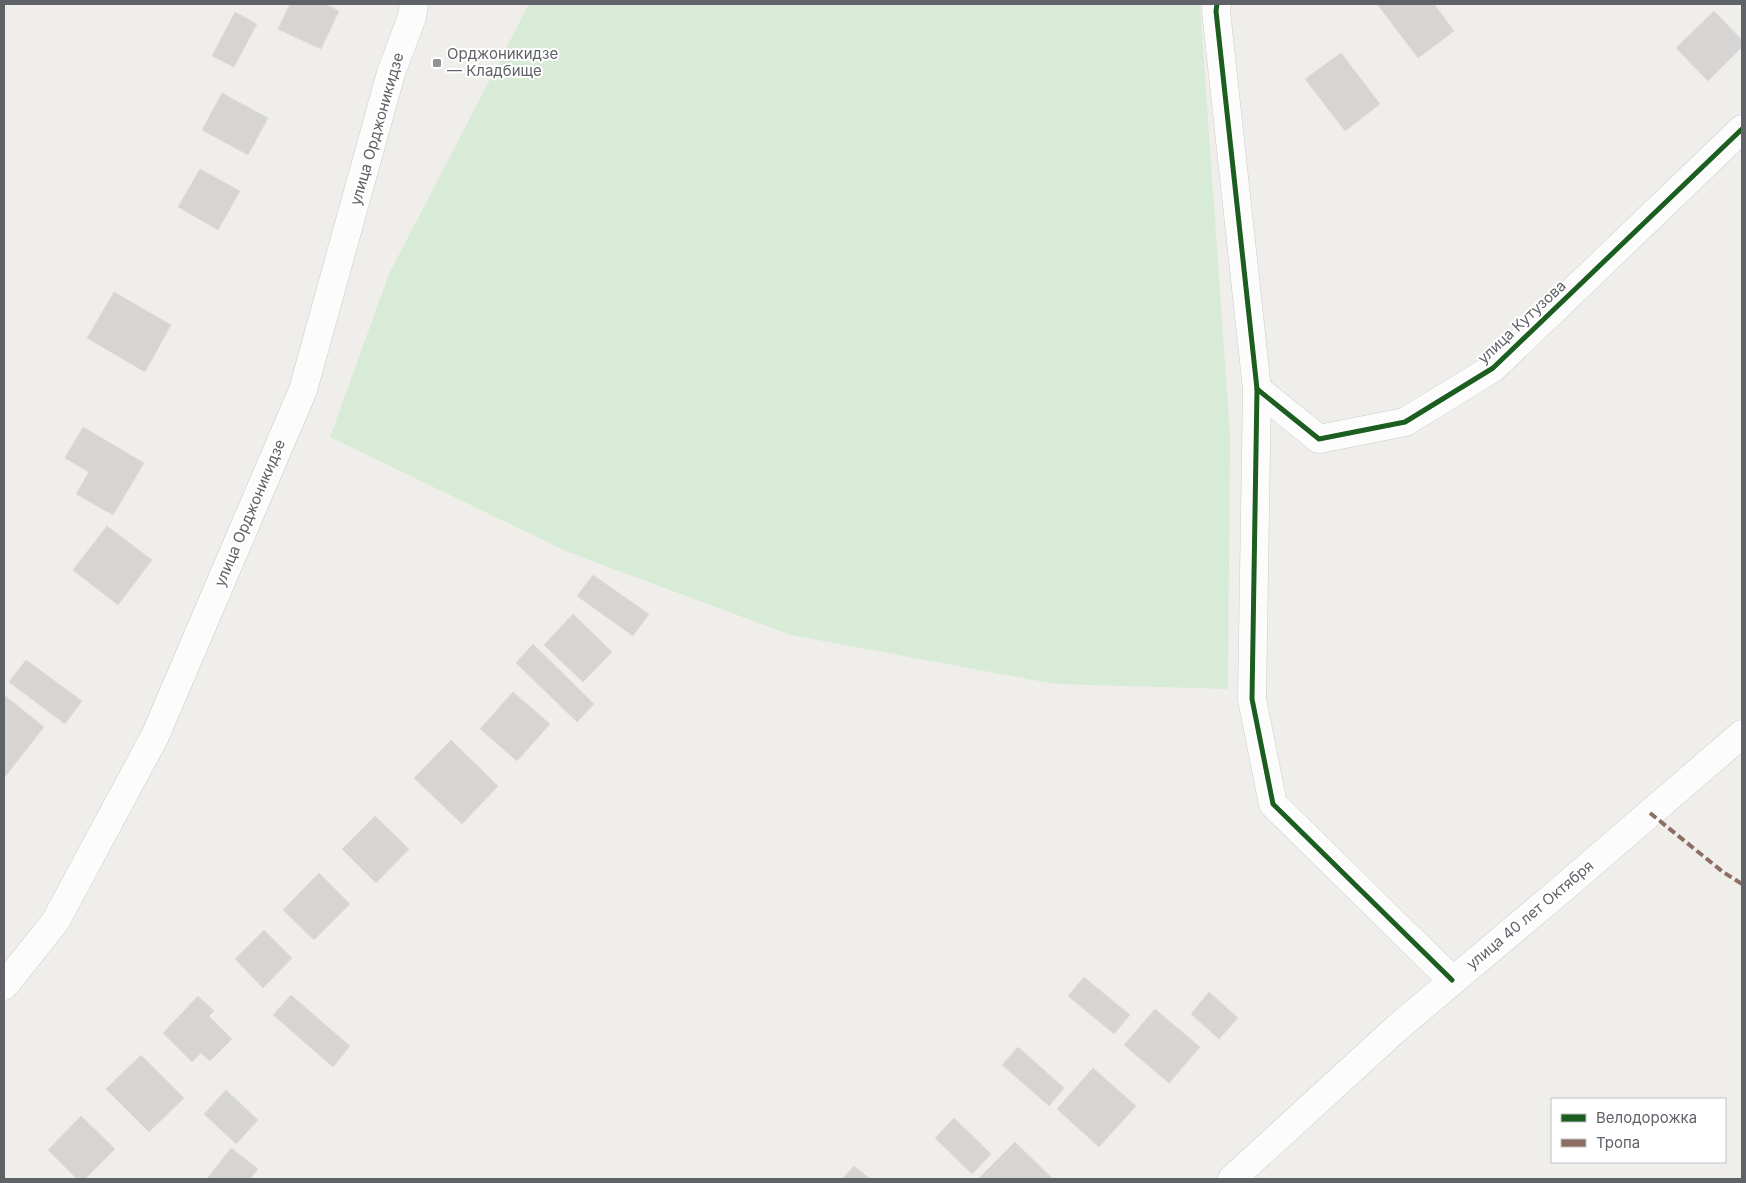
<svg xmlns="http://www.w3.org/2000/svg" width="1746" height="1183" font-family="Inter,sans-serif">
  <style>
    .green { fill: #d8ebd6 }
    .building { fill: #d6d5d3; stroke: #deddd9 }
    .lines { fill: none; stroke-linecap: round; stroke-linejoin: round }
    .minor-casing { stroke: #cbcccc; stroke-width: 29 }
    .secondary-casing { stroke: #cacacb; stroke-width: 29 }
    .minor { stroke: #fdfcfc; stroke-width: 28 }
    .secondary { stroke: #fdfcfc; stroke-width: 28 }
    .quiet { stroke: #8d6e63; stroke-width: 4; stroke-dasharray: 8 4; stroke-linecap: butt }
    .cycleway-casing { stroke: #fff; stroke-width: 8 }
    .cycleway { stroke: #1b5e20; stroke-width: 5 }
    .poi-dot { fill: #919496; stroke: #fff; stroke-width: 2 }
    .labels { text-anchor: middle; stroke-width: 4; stroke-linejoin: round; paint-order: stroke }
    .poi-label { font-size: 15px; fill: #5f6368; stroke: #fff; text-anchor: start }
    .street-label { font-size: 15px; fill: #5f6368; stroke: #fff }
  </style>
  <rect width="100%" height="100%" fill="#efeeea"/>
  <polygon class="green" points="529,4 1200,4 1230,435 1228,689 1055,684 791,635 568,552 330,437 389,274"/>
  <g class="building">
    <polygon points="290,4 325,4 339,11 321,49 278,29"/>
    <polygon points="1381,4 1434,4 1454,31 1418,58 1378,5"/>
    <polygon points="1714,11 1742,40 1742,47 1708,81 1676,48"/>
    <polygon points="235,12 257,24 234,67 212,56"/>
    <polygon points="1341,53 1380,104 1345,131 1305,79"/>
    <polygon points="222,93 268,118 248,155 202,130"/>
    <polygon points="200,169 240,191 218,230 178,207"/>
    <polygon points="114,292 171,325 145,372 87,338"/>
    <polygon points="83,427 144,463 113,515 76,494 89,472 65,458"/>
    <polygon points="107,526 152,560 118,605 73,570"/>
    <polygon points="593,575 649,614 633,636 577,596"/>
    <polygon points="573,614 612,652 583,682 544,645"/>
    <polygon points="533,644 594,704 577,722 516,663"/>
    <polygon points="26,660 82,701 65,724 9,682"/>
    <polygon points="513,692 550,724 517,761 480,729"/>
    <polygon points="4,695 44,727 4,778"/>
    <polygon points="451,740 498,786 462,824 414,778"/>
    <polygon points="375,816 409,849 376,883 342,849"/>
    <polygon points="319,873 350,904 314,940 283,910"/>
    <polygon points="264,930 292,958 263,988 235,959"/>
    <polygon points="1084,977 1130,1015 1114,1034 1068,996"/>
    <polygon points="1209,992 1238,1018 1219,1039 1191,1014"/>
    <polygon points="291,995 350,1046 333,1067 273,1015"/>
    <polygon points="198,996 214,1011 209,1016 232,1039 210,1061 201,1053 192,1062 163,1033"/>
    <polygon points="1155,1009 1200,1047 1169,1083 1124,1045"/>
    <polygon points="1018,1047 1064,1088 1049,1106 1002,1065"/>
    <polygon points="141,1055 184,1098 149,1132 106,1089"/>
    <polygon points="1093,1068 1136,1106 1099,1147 1057,1109"/>
    <polygon points="226,1090 258,1120 236,1144 204,1114"/>
    <polygon points="81,1116 115,1149 85,1179 77,1179 48,1150"/>
    <polygon points="954,1118 991,1154 972,1174 935,1138"/>
    <polygon points="1015,1142 1053,1179 978,1179"/>
    <polygon points="231,1148 258,1169 250,1179 207,1179"/>
    <polygon points="854,1166 870,1179 842,1179"/>
  </g>
  <g class="lines">
    <defs>
      <g id="minor">
        <polyline points="1217,4 1216,11 1257,389 1252,699 1273,804 1452,980"/>
        <polyline points="1257,389 1319,439 1405,422 1493,368 1742,129"/>
        <polyline points="1232,1179 1398,1027 1562,889 1742,734"/>
      </g>
      <polyline id="secondary" points="4,986 55,922 155,736 303,390 391,73 412,17 414,4"/>
    </defs>
    <use href="#minor" class="minor-casing"/>
    <use href="#secondary" class="secondary-casing"/>
    <use href="#minor" class="minor"/>
    <use href="#secondary" class="secondary"/>
    <polyline class="quiet" points="1650,813 1723,872 1742,884"/>
    <defs>
      <g id="cycleway">
        <polyline points="1217,4 1216,11 1257,389 1252,699 1273,804 1452,980"/>
        <polyline points="1257,389 1319,439 1405,422 1493,368 1742,129"/>
      </g>
    </defs>
    <use href="#cycleway" class="cycleway-casing"/>
    <use href="#cycleway" class="cycleway"/>
  </g>
  <rect class="poi-dot" x="432" y="58" width="10" height="10" rx="2.5"/>
  <g class="labels">
    <g class="poi-label">
      <text x="447" y="59">Орджоникидзе<tspan x="447" dy="17">— Кладбище</tspan></text>
    </g>
    <g class="street-label">
      <text transform="translate(377 129) rotate(-74)" y="5">улица Орджоникидзе</text>
      <text transform="translate(1522 322) rotate(-43)" y="5">улица Кутузова</text>
      <text transform="translate(250 513) rotate(-67)" y="5">улица Орджоникидзе</text>
      <text transform="translate(1530 915) rotate(-40)" y="5">улица 40 лет Октября</text>
    </g>
  </g>
  <rect width="1746" height="1183" fill="none" stroke="#5f6368" stroke-width="10"/>
  <rect x="1551" y="1098" width="175" height="65" fill="#ffffff" stroke="#bfc1c3"/>
  <rect x="1561" y="1114" width="25" height="8" fill="#1b5e20" stroke="#bfc1c3"/>
  <text x="1596" y="1123" font-size="15" fill="#5f6368">Велодорожка</text>
  <rect x="1561" y="1139" width="25" height="8" fill="#8d6e63" stroke="#bfc1c3"/>
  <text x="1596" y="1148" font-size="15" fill="#5f6368">Тропа</text>
</svg>
